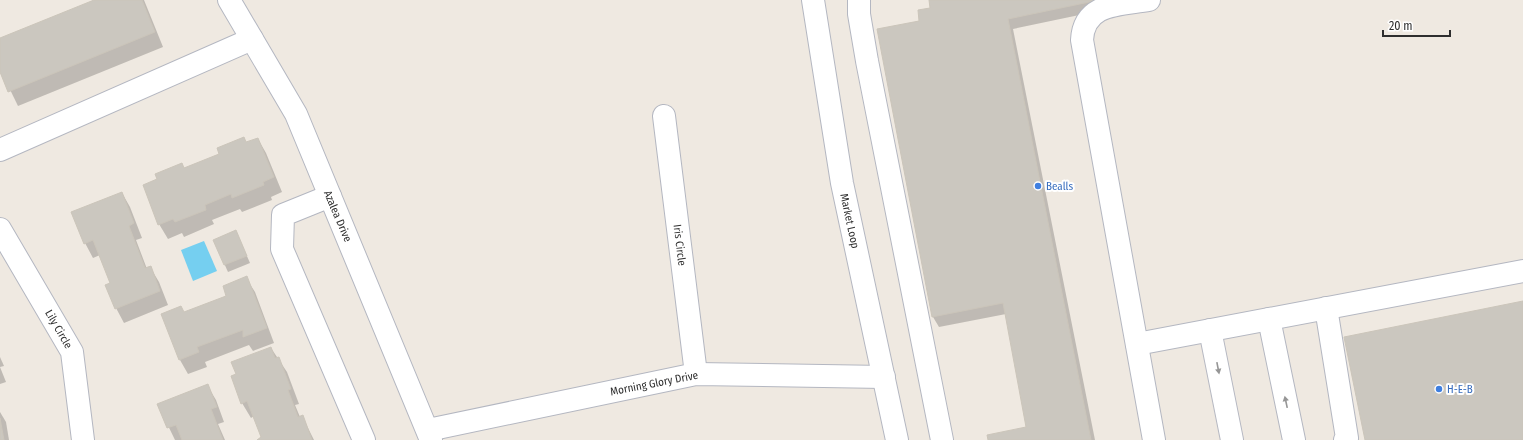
<svg xmlns="http://www.w3.org/2000/svg" width="1523" height="440" font-family="'Fira Sans Condensed',sans-serif">
  <style>
    .water { fill: #75cff0 }
    .shadow { fill: #0003 }
    .building { fill: #cbc7bf; stroke: #cbc5ba }
    .lines { fill: none; stroke-linecap: round; stroke-linejoin: round }
    .minor-casing { stroke: #b4b7c1; stroke-width: 24 }
    .minor { stroke: #fff; stroke-width: 22 }
    .oneway { fill: #969696 }
    .shop-dot { fill: #3f7fe0; stroke: #fff; stroke-width: 1.5 }
    .labels { text-anchor: middle; stroke-width: 4; stroke-linejoin: round; paint-order: stroke }
    .shop-label { font-size: 11px; fill: #366cbe; stroke: #fff; text-anchor: start }
    .street-label { font-size: 11px; fill: #2e2e2e; stroke: #fff }
  </style>
  <rect width="100%" height="100%" fill="#efe9e1"/>
  <polygon class="water" points="204,241 217,271 193,281 181,250"/>
  <g class="shadow">
    <polygon points="97,0 144,0 163,47 18,106 0,69 0,40"/>
    <polygon points="930,0 1151,0 1013,29 1095,440 989,440 1027,428 1006,314 939,327 933,317 878,30 921,21 931,8"/>
    <polygon points="258,139 266,153 282,192 271,197 272,200 242,212 240,209 212,220 214,224 184,237 182,233 168,239 159,224 184,169"/>
    <polygon points="122,193 130,207 142,238 136,240 147,269 150,267 159,282 168,305 124,323 116,308 112,283 100,255 93,258 85,243"/>
    <polygon points="236,231 250,263 228,272 214,241"/>
    <polygon points="246,278 255,292 274,343 253,351 249,345 205,362 207,367 188,374 180,360 184,313 228,296"/>
    <polygon points="271,348 287,372 299,404 295,405 300,417 302,416 314,440 258,440 262,438 254,416 251,418 242,403 232,377 237,375"/>
    <polygon points="0,357 4,366 0,367"/>
    <polygon points="0,367 6,382 0,384"/>
    <polygon points="207,385 216,400 224,422 218,424 225,440 175,440 158,405"/>
    <polygon points="0,412 6,422 9,440 0,440"/>
  </g>
  <g class="building">
    <polygon points="94,0 142,0 155,32 8,92 0,72 0,38"/>
    <polygon points="929,0 1099,0 1008,19 1091,440 988,440 987,435 1026,427 1003,303 932,317 877,29 919,21 918,10 930,8"/>
    <polygon points="244,137 246,142 258,138 274,177 263,182 264,185 232,198 231,194 205,205 206,210 175,222 173,219 158,225 143,185 157,179 155,174 182,163 184,168 219,154 217,148"/>
    <polygon points="122,192 134,223 129,226 145,268 151,266 160,291 115,309 105,285 110,283 93,240 84,244 71,212"/>
    <polygon points="236,230 247,256 224,265 213,240"/>
    <polygon points="247,276 267,328 243,337 243,330 197,347 199,352 179,360 161,314 181,306 184,312 226,296 223,286"/>
    <polygon points="1523,301 1523,440 1365,440 1344,337"/>
    <polygon points="271,347 275,358 279,357 291,389 288,390 298,417 303,415 312,440 257,440 261,437 247,401 241,404 231,376 236,374 231,362"/>
    <polygon points="208,384 217,407 211,409 223,440 182,440 176,425 167,428 157,404"/>
    <polygon points="0,418 4,440 0,440"/>
  </g>
  <g class="lines">
    <defs>
      <g id="minor">
        <polyline points="229,0 296,114 431,440"/>
        <polyline points="813,0 842,183 897,440"/>
        <polyline points="859,0 859,14 867,61 942,440"/>
        <path d="M1149 0C1121 5 1084 2 1082 40L1154 440"/>
        <polyline points="664,116 696,374"/>
        <polyline points="0,150 252,39"/>
        <polyline points="330,196 283,215 282,249 364,440"/>
        <polyline points="0,229 72,352 83,440"/>
        <polyline points="1326,308 1347,438 1345,440"/>
        <polyline points="1269,319 1294,440"/>
        <polyline points="1210,330 1232,440"/>
        <polyline points="1137,344 1523,271"/>
        <polyline points="428,430 696,374 884,377"/>
      </g>
    </defs>
    <use href="#minor" class="minor-casing"/>
    <use href="#minor" class="minor"/>
  </g>
  <defs><path id="oneway-solid" d="M-6-.8H1V-3.2L6.5 0L1 3.2V.8H-6Z"/></defs>
  <g class="oneway">
    <use href="#oneway-solid" transform="translate(1218 368) rotate(79)"/>
    <use href="#oneway-solid" transform="translate(1286 402) rotate(-102)"/>
  </g>
  <g class="shop-dot">
    <circle cx="1038" cy="186" r="4"/>
    <circle cx="1439" cy="389" r="4"/>
  </g>
  <g class="labels">
    <g class="shop-label">
      <text x="1046" y="190">Bealls</text>
      <text x="1447" y="393">H-E-B</text>
    </g>
    <g class="street-label">
      <text transform="translate(338 216) rotate(67)" y="4">Azalea Drive</text>
      <text transform="translate(850 221) rotate(78)" y="4">Market Loop</text>
      <text transform="translate(680 245) rotate(83)" y="4">Iris Circle</text>
      <text transform="translate(59 329) rotate(60)" y="4">Lily Circle</text>
      <text transform="translate(654 383) rotate(-11)" y="4">Morning Glory Drive</text>
    </g>
  </g>
  <path d="M1383 30v6h67v-6" fill="none" stroke="#2e2e2e" stroke-width="2"/>
  <text x="1389" y="30" font-size="12" fill="#2e2e2e" stroke="#ffffff" stroke-width="3" paint-order="stroke">20 m</text>
</svg>
